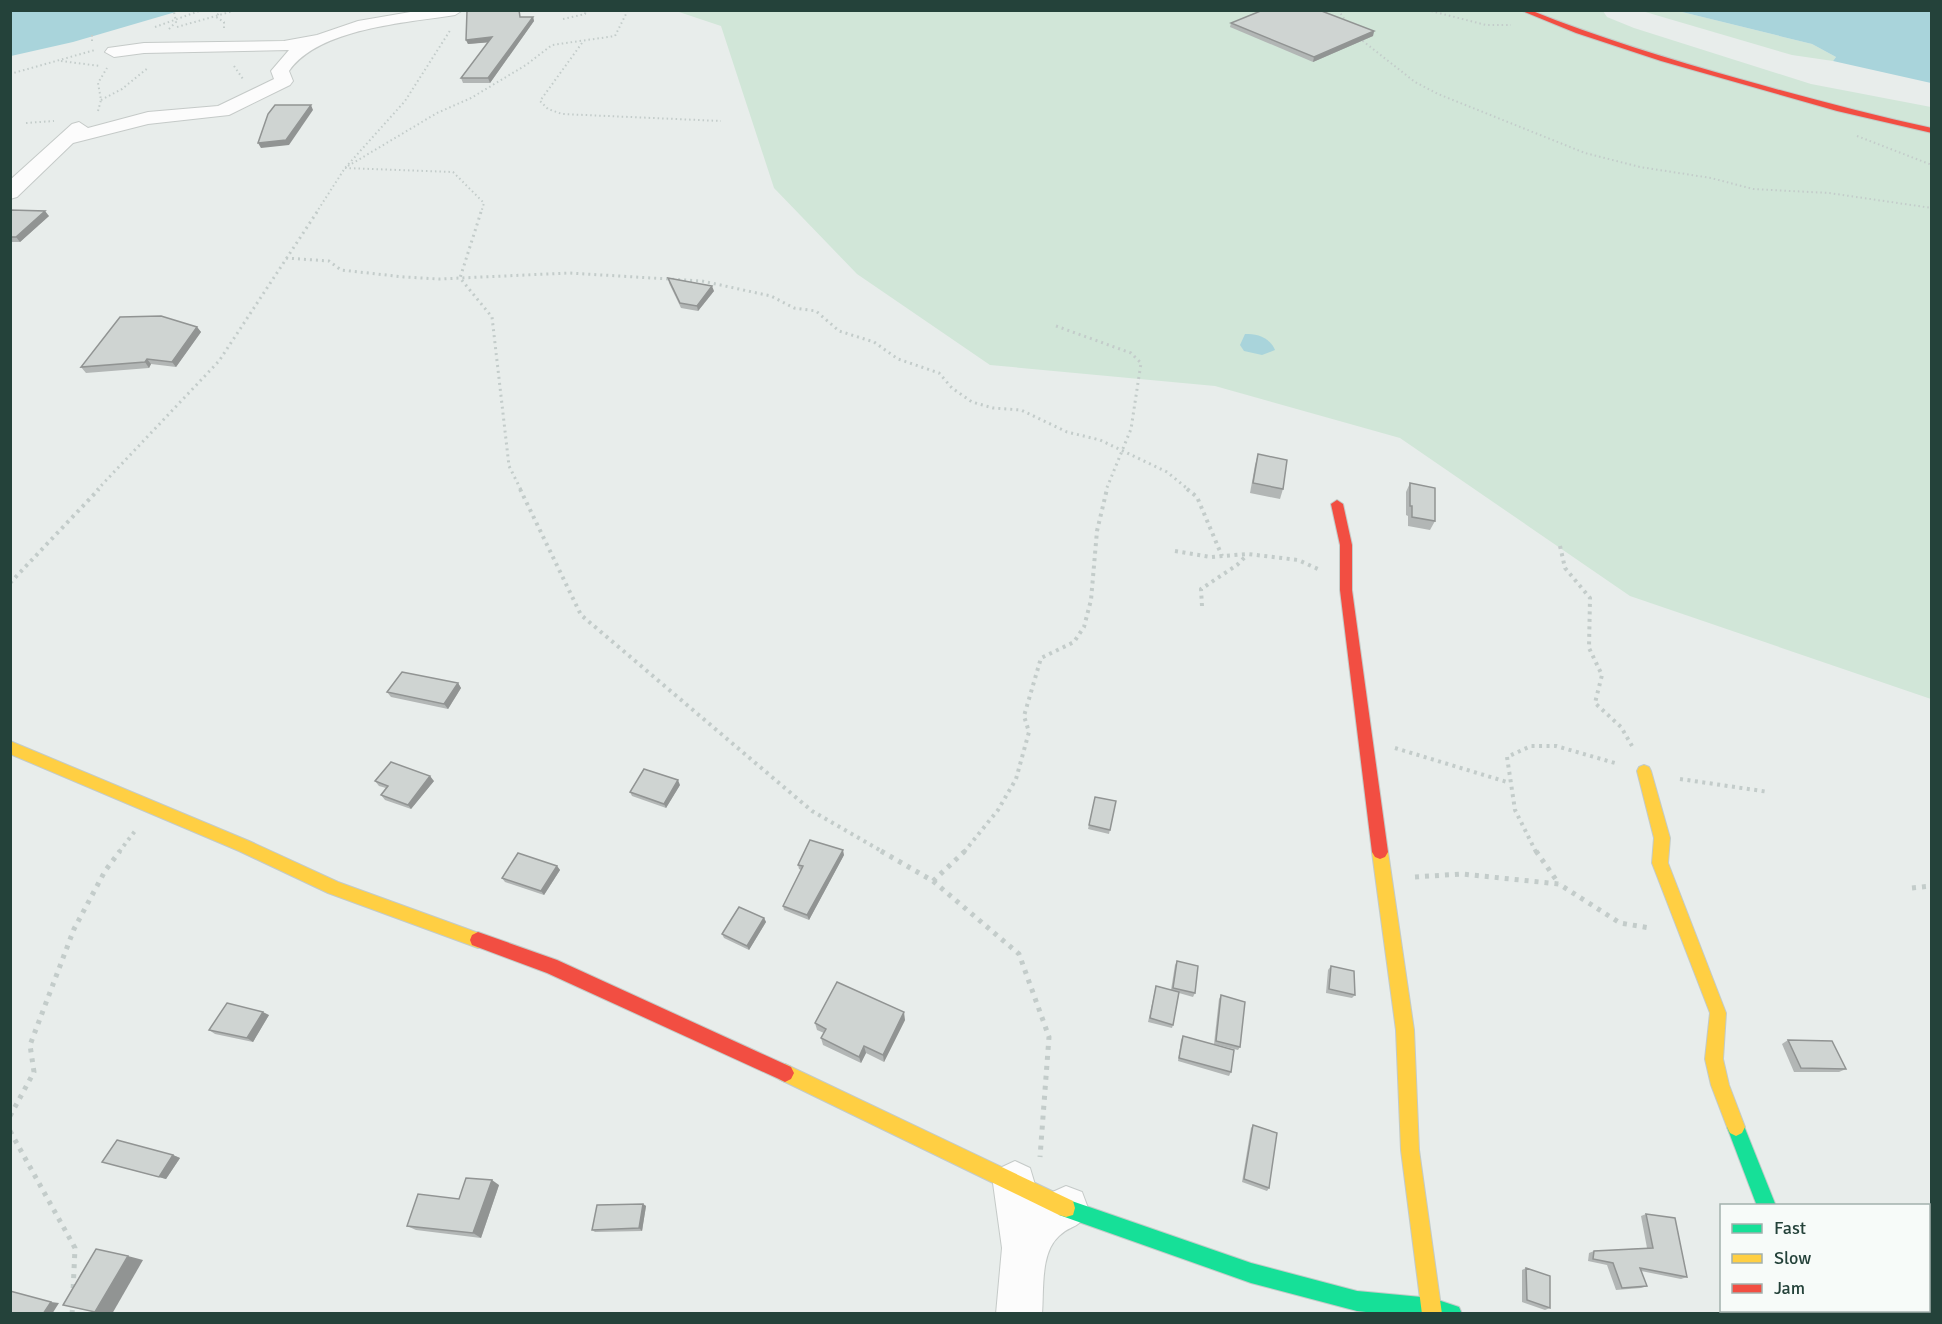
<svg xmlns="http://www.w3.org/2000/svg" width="1942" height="1324" font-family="Signika,sans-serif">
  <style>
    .green { fill: #d1e6d8 }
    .water { fill: #a9d4db }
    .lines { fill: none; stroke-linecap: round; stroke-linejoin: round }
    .street-casing { stroke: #c5cac8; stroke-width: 2 }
    .fast-casing { stroke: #c3cbc8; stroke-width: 2 }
    .slow-casing { stroke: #c3cbc8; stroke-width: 2 }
    .jam-casing { stroke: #c3cbc8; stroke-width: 2 }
    .path-far3 { stroke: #c3ccca; stroke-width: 2; stroke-dasharray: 1.5 3; stroke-linecap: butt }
    .path-far2 { stroke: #c3ccca; stroke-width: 3; stroke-dasharray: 2 4; stroke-linecap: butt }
    .path-far1 { stroke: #c3ccca; stroke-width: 4; stroke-dasharray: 3 4.5; stroke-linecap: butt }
    .path { stroke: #c3ccca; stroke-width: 5; stroke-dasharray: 4 6; stroke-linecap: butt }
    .street { fill: #fcfcfc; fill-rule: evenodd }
    .fast { fill: #16e098; fill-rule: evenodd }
    .slow { fill: #ffcf43; fill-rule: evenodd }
    .jam { fill: #f24e42; fill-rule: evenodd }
    .wall { fill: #b2b6b5 }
    .shaded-wall { fill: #919493 }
    .building { fill: #cfd4d2; stroke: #919493; stroke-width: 1.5 }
  </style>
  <rect width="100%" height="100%" fill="#e8edeb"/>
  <g class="green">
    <polygon points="676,11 1603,11 1607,17 1634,28 1811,84 1931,107 1931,699 1630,596 1400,438 1215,386 990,365 857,274 774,188 721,26"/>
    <polygon points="1642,11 1678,11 1812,44 1836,57 1833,61 1792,55"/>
  </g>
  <g class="water">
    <polygon points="10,11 11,10 179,11 73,42 11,56"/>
    <polygon points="1678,11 1931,11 1931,83 1833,61 1836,57 1812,44"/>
    <path d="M1245 334C1258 333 1270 338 1275 350L1262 355 1244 351 1240 345Z"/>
  </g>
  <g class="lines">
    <defs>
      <g id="street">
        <path d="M422 10H463L455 15C406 23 319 28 289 71L293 81 290 85 229 115 148 124 73 143 17 197 10 199V180L72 124 79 122 88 128 148 112 218 106 274 79 271 71 289 50 144 53 114 57 105 52 108 48 144 43 284 41 317 35 358 21Z"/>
        <path d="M1015 1161 1030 1168 1039 1198 1066 1186 1082 1192 1088 1208C1078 1232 1074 1222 1059 1236 1040 1253 1044 1290 1042 1314H996L1002 1248 993 1183 1000 1168Z"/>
        <polygon points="1784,1310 1830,1310 1831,1314 1785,1314"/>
      </g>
      <g id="fast">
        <polygon points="1736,1118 1742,1121 1776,1206 1757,1206 1727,1127 1730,1121"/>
        <polygon points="1066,1199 1251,1263 1357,1291 1432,1298 1459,1307 1462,1314 1384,1314 1357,1311 1251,1283 1059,1215 1057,1208 1059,1201"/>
      </g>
      <g id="slow">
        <polygon points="10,741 249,841 338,882 484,935 486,940 484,945 478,948 328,893 239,851 10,754"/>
        <polygon points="1644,765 1649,767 1651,771 1670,838 1668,863 1726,1013 1723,1059 1729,1085 1745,1127 1742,1133 1736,1136 1730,1133 1727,1127 1711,1085 1705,1059 1710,1013 1652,863 1654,838 1637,771 1639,767"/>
        <polygon points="1380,845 1385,847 1388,852 1414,1030 1419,1150 1442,1314 1422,1314 1401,1150 1396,1030 1372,852 1375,847"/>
        <polygon points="785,1064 1073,1201 1075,1208 1073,1215 1066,1217 1059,1215 779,1079 776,1073 779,1067"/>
      </g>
      <g id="jam">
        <path d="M1520 10H1530C1599 38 1669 59 1740 79 1804 97 1867 114 1932 128V133L1837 111 1661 61 1576 33Z"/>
        <polygon points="1337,500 1343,504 1352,545 1352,590 1388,852 1385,857 1380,859 1375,857 1372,852 1340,590 1340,545 1331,504"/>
        <polygon points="478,932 557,960 791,1067 794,1073 791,1079 785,1082 779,1079 547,973 472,945 470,940 472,935"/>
      </g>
    </defs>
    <use href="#street" class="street-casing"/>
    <use href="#fast" class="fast-casing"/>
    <use href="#slow" class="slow-casing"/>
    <use href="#jam" class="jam-casing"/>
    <g class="path-far3">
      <polyline points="221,10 216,17 224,22 224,30"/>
      <polyline points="1338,10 1349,25"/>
      <polyline points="1427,10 1486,25 1511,25"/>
      <polyline points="563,19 585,14 586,10"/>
      <polyline points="155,27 202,10"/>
      <polyline points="177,27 237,10"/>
      <polyline points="169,29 176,22 174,12"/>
      <polyline points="92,35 92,44"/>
      <polyline points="1359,38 1415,82 1438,94 1585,153 1640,167 1711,178 1753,189 1829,193 1932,208"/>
      <polyline points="582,43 540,101 548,109 562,114 721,121"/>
      <polyline points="61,61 100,66"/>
      <polyline points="234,66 243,79"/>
      <polyline points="10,74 95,50"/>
      <polyline points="101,100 122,89 149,67"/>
      <polyline points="98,111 101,100 98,83 107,68"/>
      <polyline points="26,123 54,121"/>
      <polyline points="1857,136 1932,165"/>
      <polyline points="348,166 437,113 471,98 526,65 552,45 615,36 628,10"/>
      <polyline points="345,168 453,172 484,203 481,213"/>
      <polyline points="316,213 345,168 405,101 451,29"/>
    </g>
    <g class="path-far2">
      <polyline points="481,212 460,278 492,317 509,466 521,490"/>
      <polyline points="286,258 329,261 341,270 404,277 439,279 569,273 702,281 771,296 794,308 816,311 839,331 874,342 898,359 939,373 952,388 972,402 993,408 1021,410 1067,432 1100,440 1167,472 1189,490"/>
      <polyline points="1056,326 1131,353 1141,363 1131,429 1106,490"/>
      <polyline points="97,490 219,361 317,212"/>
    </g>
    <g class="path-far1">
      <polyline points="520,489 581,615 812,811 883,852"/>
      <polyline points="1187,489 1197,497 1222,556"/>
      <polyline points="1560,546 1565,568 1590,598 1589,648 1602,675 1595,703 1621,727 1632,746"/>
      <polyline points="1175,551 1211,557 1248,554 1298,560 1318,569"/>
      <polyline points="10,583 99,489"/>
      <polyline points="1202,606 1201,589 1237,565 1247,555"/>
      <polyline points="1395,748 1507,782"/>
      <polyline points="1680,779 1769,792"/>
      <polyline points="119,852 135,831"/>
      <polyline points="964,852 998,810 1016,779 1029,732 1024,716 1041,658 1074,642 1084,627 1091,600 1097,531 1107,489"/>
      <polyline points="1536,852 1515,810 1507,757 1531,746 1556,746 1615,763"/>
    </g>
    <g class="path">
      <polyline points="881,851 933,881 1019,954 1049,1037 1040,1157"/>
      <polyline points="1536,851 1559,884"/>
      <polyline points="1415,877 1462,874 1559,884 1620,923 1650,928"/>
      <polyline points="933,881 965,851"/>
      <polyline points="1912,888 1932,886"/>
      <polyline points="10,1116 34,1072 30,1045 74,929 105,871 120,851"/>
      <polyline points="10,1131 75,1248 73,1292"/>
      <polyline points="72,1314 73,1302"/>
    </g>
    <use href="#street" class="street"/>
    <use href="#fast" class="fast"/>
    <use href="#slow" class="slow"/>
    <use href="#jam" class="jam"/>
  </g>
  <g class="wall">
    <polygon points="521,17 533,17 534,21 490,83 463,83 461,78 488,42 468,44 466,40"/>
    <polygon points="1231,23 1374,31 1373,36 1313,62 1230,27"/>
    <polygon points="10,210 49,216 20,242 10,242"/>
    <polygon points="668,278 714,291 698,311 681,308 669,283"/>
    <polygon points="197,327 201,332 176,367 151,364 149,368 86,373 81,367"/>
    <polygon points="1258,454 1283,489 1280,499 1250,493 1255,465"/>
    <polygon points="1410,483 1435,521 1430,530 1408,526 1408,516 1406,515 1406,492"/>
    <polygon points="458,683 461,688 448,709 391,697 387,692"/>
    <polygon points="375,781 434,781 411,809 385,800 381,795 386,788 379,786"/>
    <polygon points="680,785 666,808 632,796 630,792"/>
    <polygon points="1095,797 1116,801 1109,834 1088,829"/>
    <polygon points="844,855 809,920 784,910 783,906 801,870 799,869 798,865"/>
    <polygon points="557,866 560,870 544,895 505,882 502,878"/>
    <polygon points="764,918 766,922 749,950 724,938 722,934"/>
    <polygon points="1177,961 1195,993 1193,997 1179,993 1173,1025 1172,1028 1148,1022 1156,986 1171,990 1175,965"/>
    <polygon points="1331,966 1355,995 1352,998 1326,993 1328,970"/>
    <polygon points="1221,995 1240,1047 1238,1050 1214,1044 1219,999"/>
    <polygon points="269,1015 253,1042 215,1034 209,1030"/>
    <polygon points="905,1020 884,1062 866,1053 861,1063 823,1045 821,1038 824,1033 817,1030 815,1023"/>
    <polygon points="1183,1036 1231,1072 1229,1076 1178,1061 1181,1040"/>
    <polygon points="1788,1040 1846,1069 1839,1072 1794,1072 1782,1044"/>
    <polygon points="1253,1125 1269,1188 1267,1191 1242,1182 1251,1128"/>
    <polygon points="173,1155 180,1158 166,1179 102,1162"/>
    <polygon points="499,1185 481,1238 416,1230 407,1226 459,1199"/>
    <polygon points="643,1204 646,1206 642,1231 595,1232 592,1230"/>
    <polygon points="1646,1214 1687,1277 1681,1279 1641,1271 1647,1286 1641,1288 1616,1290 1607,1265 1588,1261 1589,1253 1594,1251 1647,1248 1641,1216"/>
    <polygon points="1526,1268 1550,1308 1545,1310 1522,1302 1522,1270"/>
  </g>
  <g class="shaded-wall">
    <polygon points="533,17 534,21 490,83 488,78"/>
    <polygon points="1374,31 1373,36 1313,62 1314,57"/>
    <polygon points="492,37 493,42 468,44 466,40"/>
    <polygon points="311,105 313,110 289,145 261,148 258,143"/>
    <polygon points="45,211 49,216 20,242 16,237"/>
    <polygon points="712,286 714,291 698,311 697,306"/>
    <polygon points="197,327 201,332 176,367 172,362"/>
    <polygon points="147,359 151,364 149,368 145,362"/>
    <polygon points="458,683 461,688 448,709 444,704"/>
    <polygon points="430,776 434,781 411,809 408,805"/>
    <polygon points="678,780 680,785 666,808 664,804"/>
    <polygon points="843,850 844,855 809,920 807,915"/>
    <polygon points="557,866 560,870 544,895 541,891"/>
    <polygon points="764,918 766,922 749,950 747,946"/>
    <polygon points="263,1012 269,1015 253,1042 247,1038"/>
    <polygon points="904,1012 905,1020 884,1062 883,1055"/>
    <polygon points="864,1046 866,1053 861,1063 859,1057"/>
    <polygon points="173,1155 180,1158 166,1179 159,1177"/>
    <polygon points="492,1180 499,1185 481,1238 473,1233"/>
    <polygon points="643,1204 646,1206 642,1231 639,1228"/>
    <polygon points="128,1256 143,1260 112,1314 95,1312"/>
    <polygon points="51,1302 59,1303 52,1314 43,1314"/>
  </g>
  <g class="building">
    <polygon points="519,10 520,17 533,17 488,78 461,78 492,37 466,40 467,11"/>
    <polygon points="1263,10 1319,10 1374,31 1314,57 1231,23"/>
    <polygon points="275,105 311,105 286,140 258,143 268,114"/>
    <polygon points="10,210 45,211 16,237 10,237"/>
    <polygon points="668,278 712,286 697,306 680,303"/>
    <polygon points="161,316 197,327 172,362 147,359 145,362 81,367 120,317"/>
    <polygon points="1258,454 1287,460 1283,489 1253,483"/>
    <polygon points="1410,483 1435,488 1435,521 1412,517 1412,506 1410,506"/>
    <polygon points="402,672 458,683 444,704 387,692"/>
    <polygon points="391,762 430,776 408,805 381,795 388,786 375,781"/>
    <polygon points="644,769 678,780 664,804 630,792"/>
    <polygon points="1095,797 1116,801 1110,830 1089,825"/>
    <polygon points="810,840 843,850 807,915 783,906 803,866 798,865"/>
    <polygon points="518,853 557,866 541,891 502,878"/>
    <polygon points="739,907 764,918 747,946 722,934"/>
    <polygon points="1177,961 1198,966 1195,993 1173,988"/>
    <polygon points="1331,966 1354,971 1355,995 1329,989"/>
    <polygon points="837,982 904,1012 883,1055 864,1046 859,1057 821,1038 826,1029 815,1023"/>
    <polygon points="1156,986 1179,992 1173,1025 1150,1018"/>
    <polygon points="1221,995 1245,1002 1240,1047 1216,1041"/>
    <polygon points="227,1003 263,1012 247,1038 209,1030"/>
    <polygon points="1183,1036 1234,1050 1231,1072 1179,1058"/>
    <polygon points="1788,1040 1832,1041 1846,1069 1801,1068"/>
    <polygon points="1253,1125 1277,1133 1269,1188 1244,1179"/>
    <polygon points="117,1140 173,1155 159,1177 102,1162"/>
    <polygon points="466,1178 492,1180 473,1233 407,1226 418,1194 459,1199"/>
    <polygon points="643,1204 639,1228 592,1230 597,1205"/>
    <polygon points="1646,1214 1675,1218 1687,1277 1640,1268 1647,1286 1622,1288 1613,1263 1593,1259 1594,1251 1653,1248"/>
    <polygon points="96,1249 128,1256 95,1312 63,1305"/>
    <polygon points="1526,1268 1550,1276 1550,1308 1527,1300"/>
    <polygon points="10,1291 51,1302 43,1314 10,1314"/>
  </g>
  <rect width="1942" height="1324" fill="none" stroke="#24423a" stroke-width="24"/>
  <rect x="1720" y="1204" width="210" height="108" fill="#f7fbf9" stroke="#a3b1ad" stroke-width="1.5"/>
  <rect x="1732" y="1224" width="30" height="9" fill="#16e098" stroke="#a3b1ad" stroke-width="1.5"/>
  <text x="1774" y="1234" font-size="18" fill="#24423a">Fast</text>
  <rect x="1732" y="1254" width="30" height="9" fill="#ffcf43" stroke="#a3b1ad" stroke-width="1.5"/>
  <text x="1774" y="1264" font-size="18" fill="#24423a">Slow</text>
  <rect x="1732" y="1284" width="30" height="9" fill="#f24e42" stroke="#a3b1ad" stroke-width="1.5"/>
  <text x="1774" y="1294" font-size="18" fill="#24423a">Jam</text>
</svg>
